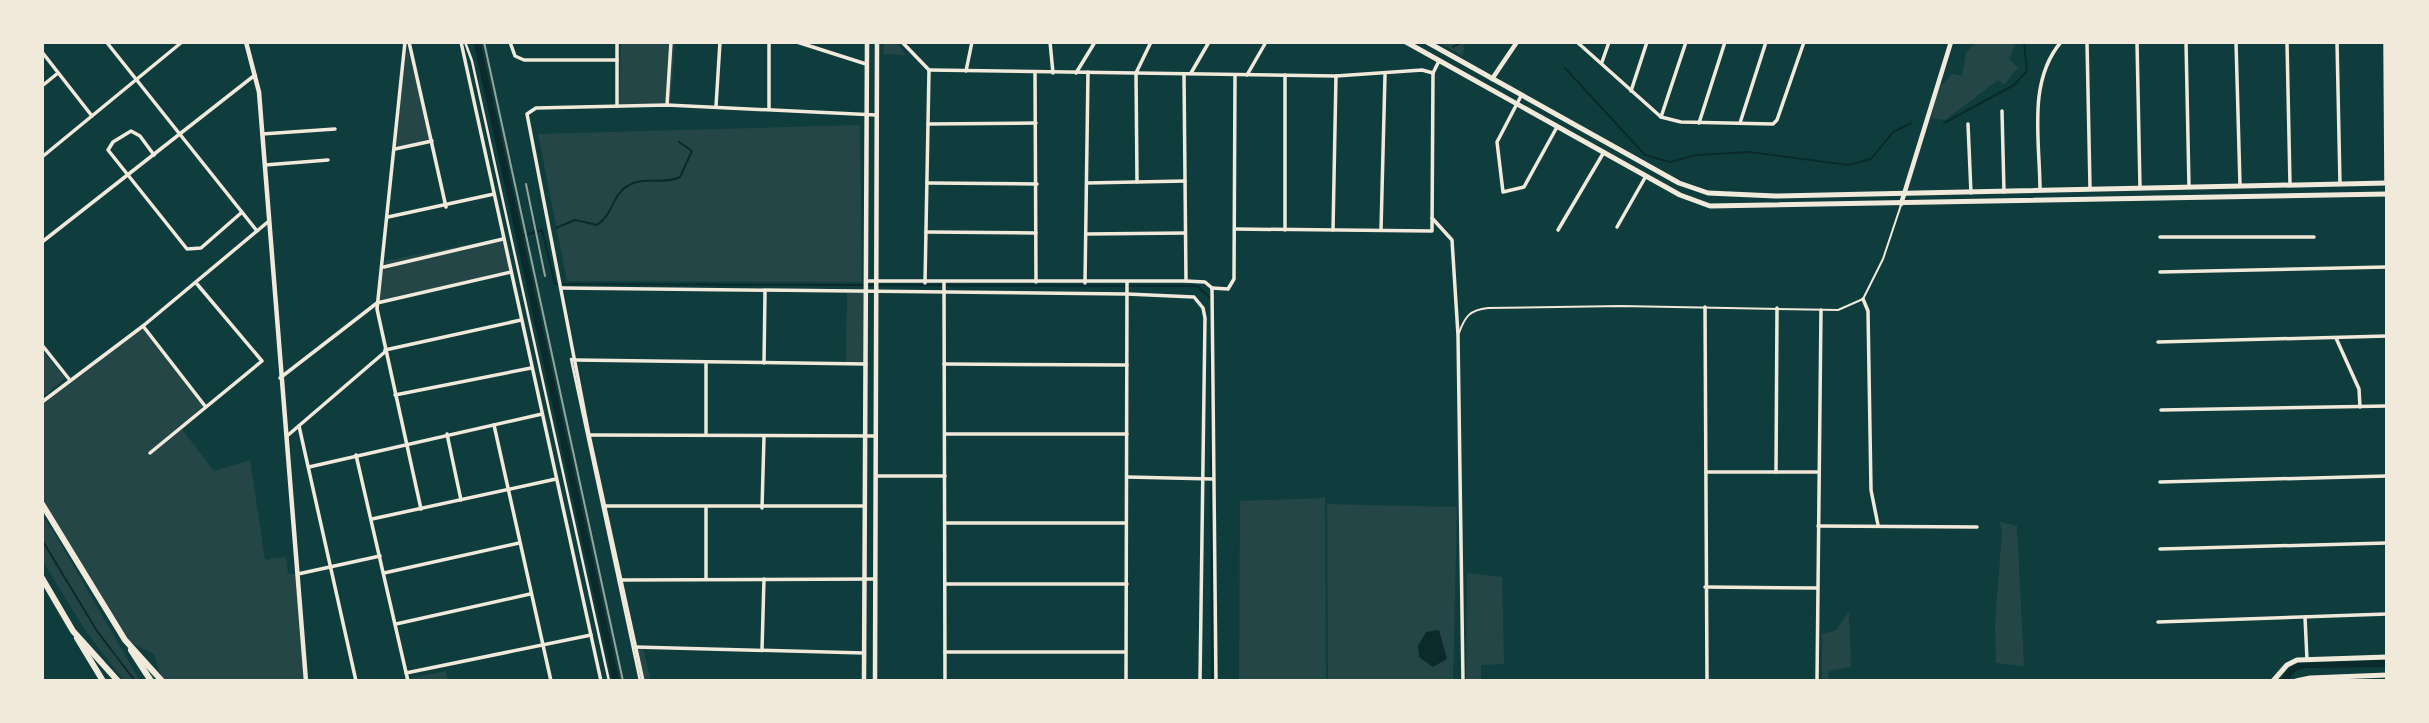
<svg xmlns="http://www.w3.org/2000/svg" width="2429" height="723" font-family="'Archivo Narrow',sans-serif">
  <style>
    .green { fill: #244646 }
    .water { fill: #0a2a2b }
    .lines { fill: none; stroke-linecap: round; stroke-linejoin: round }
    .stream { stroke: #0a2a2b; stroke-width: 2 }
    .canal { stroke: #0a2a2b; stroke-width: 7 }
    .service { stroke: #f1e9da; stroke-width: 2 }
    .pedestrian { stroke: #f1e9da; stroke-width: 2.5 }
    .minor { stroke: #f1e9da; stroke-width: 3.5 }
    .tertiary { stroke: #f1e9da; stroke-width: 4.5 }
    .secondary { stroke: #f1e9da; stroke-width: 5 }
    .primary { stroke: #f1e9da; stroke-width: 6 }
    .trunk { stroke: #f1e9da; stroke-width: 6 }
    .tram { stroke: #97a49c; stroke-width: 2 }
  </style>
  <rect width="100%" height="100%" fill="#0f3d3e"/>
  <g class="green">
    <polygon points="621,42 675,42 670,105 619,104"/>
    <polygon points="884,42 896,42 906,55 883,54"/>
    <polygon points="1438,42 1465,42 1463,56"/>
    <polygon points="1976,42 2016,42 2009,59 2018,67 2004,85 1998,80 1945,120 1931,118 1938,89 1952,74 1962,76 1966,53"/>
    <polygon points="407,47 431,140 395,148"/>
    <polygon points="860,125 862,282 567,281 538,134"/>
    <polygon points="501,238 510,271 378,301 385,261"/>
    <polygon points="847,293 868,293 867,362 846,362"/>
    <polygon points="143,326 204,405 181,428 214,471 250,460 265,560 286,557 288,574 298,574 306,681 162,681 154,654 125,640 42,504 42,402"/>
    <polygon points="42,350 65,378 42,398"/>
    <polygon points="1325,498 1326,681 1239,681 1240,501"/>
    <polygon points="1327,504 1457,507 1453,681 1328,681"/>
    <polygon points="42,515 55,534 140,681 125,681 115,669 87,633 42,560"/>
    <polygon points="2000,522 2017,526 2024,666 1996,663 1995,624 2002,532"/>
    <polygon points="1467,573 1502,577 1504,664 1481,665 1481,681 1466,681"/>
    <polygon points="1849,612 1851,667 1829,671 1828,681 1822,681 1822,634 1836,630"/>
    <polygon points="635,647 643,648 651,681 643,681"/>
    <polygon points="446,671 448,681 410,681 411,678"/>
  </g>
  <g class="water">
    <polygon points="1439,630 1447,659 1433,667 1419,657 1418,646 1426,632"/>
    <polygon points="2387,660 2387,667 2305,668 2297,670 2287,681 2280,681 2288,669 2298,663"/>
  </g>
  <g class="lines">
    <g class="stream">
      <polyline points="1453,47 1462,42"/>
      <polyline points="1565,68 1645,155 1670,162 1696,155 1749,152 1848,165 1871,159 1893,132 1911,123"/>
      <polyline points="1944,123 2014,85 2027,71 2024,42"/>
      <path d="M556 228 575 220 597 225C613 215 612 194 629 185 645 176 665 185 680 177L692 151 679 142"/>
      <polyline points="518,237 542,230 555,284 1197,286 1211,299"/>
      <polyline points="1211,353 1212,681"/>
      <polyline points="42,540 97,631 135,681"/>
    </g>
    <polyline class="canal" points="477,42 616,681"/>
    <path class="service" d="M1459 333C1465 316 1470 310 1488 308L1621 306 1838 310 1863 299 1883 259 1901 205"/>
    <g class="pedestrian">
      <polyline points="465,42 472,61 609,681"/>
      <polyline points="574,360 571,359 640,681"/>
    </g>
    <g class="minor">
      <polyline points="405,42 377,309 421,509"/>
      <polyline points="409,42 446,207"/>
      <polyline points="461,42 601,681"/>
      <polyline points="510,42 515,56 524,60 617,60"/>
      <polyline points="769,42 769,109"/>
      <polyline points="797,42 866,64"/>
      <polyline points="902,42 929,70"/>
      <polyline points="1050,42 1053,73"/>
      <polyline points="1577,42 1661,117 1681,122 1773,124 1777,120 1804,42"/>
      <polyline points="2087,42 2090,188"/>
      <polyline points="2137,42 2140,188"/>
      <polyline points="2186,42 2189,187"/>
      <polyline points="2236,42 2240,185"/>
      <polyline points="2287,42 2290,185"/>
      <polyline points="2337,42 2340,184"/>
      <polyline points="2385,42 2386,183"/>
      <polyline points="108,44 257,231"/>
      <polyline points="42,52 92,116"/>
      <polyline points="1602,62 1609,42"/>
      <polyline points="929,70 1336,76 1422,70 1433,73"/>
      <polyline points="966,71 972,42"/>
      <polyline points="1035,72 1036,282"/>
      <polyline points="1076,73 1095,42"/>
      <polyline points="1191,73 1209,42"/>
      <polyline points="1433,73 1439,61"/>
      <polyline points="1184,75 1186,281"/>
      <polyline points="1247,75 1266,42"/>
      <polyline points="1285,75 1285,230"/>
      <polyline points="42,86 58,73"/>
      <polyline points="1631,91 1647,42"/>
      <polyline points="1521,96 1497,142 1503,192 1524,187 1557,127"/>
      <polyline points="667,105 671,42"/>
      <polyline points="617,106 617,42"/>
      <polyline points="716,106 720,42"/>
      <polyline points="2002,111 2004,192"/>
      <polyline points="1661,117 1686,42"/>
      <polyline points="1699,123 1725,42"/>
      <polyline points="1740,123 1766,42"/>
      <polyline points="928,124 1036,123"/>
      <polyline points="1968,124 1971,193"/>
      <polyline points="262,134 335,129"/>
      <polyline points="395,149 432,141"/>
      <polyline points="154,155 140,136 131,131 113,142 108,150 187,249 201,248 241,213"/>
      <polyline points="42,157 182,42"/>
      <polyline points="265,165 328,160"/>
      <polyline points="1137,182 1136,73 1151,42"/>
      <polyline points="927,183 1037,184"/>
      <polyline points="1087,183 1185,181"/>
      <path d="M2040 190C2040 141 2027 82 2061 42"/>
      <polyline points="388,217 494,194"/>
      <polyline points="1432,218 1452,240 1458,335 1463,681"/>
      <polyline points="1617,227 1646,176"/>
      <polyline points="1235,229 1432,231 1433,73"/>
      <polyline points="1333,230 1336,76"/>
      <polyline points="1381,230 1385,75"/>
      <polyline points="1558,230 1604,152"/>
      <polyline points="926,232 1036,233"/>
      <polyline points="1086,234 1185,233"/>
      <polyline points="2160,237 2314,237"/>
      <polyline points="42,242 255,75"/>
      <polyline points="384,267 503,239"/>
      <polyline points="2160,272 2387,267"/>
      <polyline points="866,281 1186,281 1205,282 1212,288"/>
      <polyline points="925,283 929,70"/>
      <polyline points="944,283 945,681"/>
      <polyline points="1085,283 1088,72"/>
      <polyline points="562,288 1127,294 1194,297 1203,308 1205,318 1200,681"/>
      <polyline points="1212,288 1216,681"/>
      <polyline points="1212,288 1228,289 1234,279 1235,75"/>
      <polyline points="1863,299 1868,311 1871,490 1878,525"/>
      <polyline points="1705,307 1707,681"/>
      <polyline points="143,326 205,406"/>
      <polyline points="2336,338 2359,389 2360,407"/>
      <polyline points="2158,342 2387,336"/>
      <polyline points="42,345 69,379"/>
      <polyline points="385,350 521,320"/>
      <polyline points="575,360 866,364"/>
      <polyline points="764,363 765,292"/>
      <polyline points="706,364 706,435"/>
      <polyline points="944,364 1127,365"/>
      <polyline points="280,378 377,303 511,272"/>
      <polyline points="395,395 531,368"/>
      <polyline points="42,402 143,326 269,221"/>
      <polyline points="2161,410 2387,406"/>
      <polyline points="494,425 551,681"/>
      <polyline points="299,426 356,681"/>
      <polyline points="447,434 461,500"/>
      <polyline points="945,434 1127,434"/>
      <polyline points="589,435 876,436"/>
      <polyline points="287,436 386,351"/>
      <polyline points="150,453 262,361 197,284"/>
      <polyline points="356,455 408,681"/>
      <polyline points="309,467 542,414"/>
      <polyline points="1706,472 1819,472"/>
      <polyline points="1776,472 1777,308"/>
      <polyline points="876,476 945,476"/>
      <polyline points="1127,477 1213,479"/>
      <polyline points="2160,482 2387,476"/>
      <polyline points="605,506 865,506"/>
      <polyline points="706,507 706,579"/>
      <polyline points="762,508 764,437"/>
      <polyline points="372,519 556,479"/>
      <polyline points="945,523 1126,523"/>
      <polyline points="1818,526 1977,527"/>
      <polyline points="2160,549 2387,543"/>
      <polyline points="384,573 519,543"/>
      <polyline points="298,574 380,556"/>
      <polyline points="620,580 875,579"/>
      <polyline points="945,584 1127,584"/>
      <polyline points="1705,587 1817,588"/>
      <polyline points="2305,617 2307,660"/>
      <polyline points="2158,622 2387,614"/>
      <polyline points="396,624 530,594"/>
      <polyline points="635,647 864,653"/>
      <polyline points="762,650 764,579"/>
      <polyline points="945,652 1125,652"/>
      <polyline points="406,673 591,635"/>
      <polyline points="643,681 589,435 527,114 536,108 667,105 876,115"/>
      <polyline points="1126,681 1127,282"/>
      <polyline points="1817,681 1821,310"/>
    </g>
    <g class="tertiary">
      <polyline points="246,42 259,92 306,681"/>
      <polyline points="1492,79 1517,42"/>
      <polyline points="1901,204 1951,42"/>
      <polyline points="864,681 867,42"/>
      <polyline points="875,681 877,42"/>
    </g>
    <g class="secondary">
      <polyline points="1406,42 1680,195 1710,206 2387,194"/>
      <polyline points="1427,42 1679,183 1708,193 1775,196 2387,183"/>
      <polyline points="2273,681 2287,665 2297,660 2387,657"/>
      <polyline points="2296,681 2310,678 2387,675"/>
    </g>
    <g class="primary">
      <polyline points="77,638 103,681"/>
      <polyline points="131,650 151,681"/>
    </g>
    <g class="trunk">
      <polyline points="42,504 125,640 162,681"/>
      <polyline points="42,578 73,631 118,681"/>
    </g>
    <g class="tram">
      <polyline points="484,42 623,681"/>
      <polyline points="526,184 545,276"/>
    </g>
  </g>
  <rect width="2429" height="723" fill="none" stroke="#f1e9da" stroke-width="88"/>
</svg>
